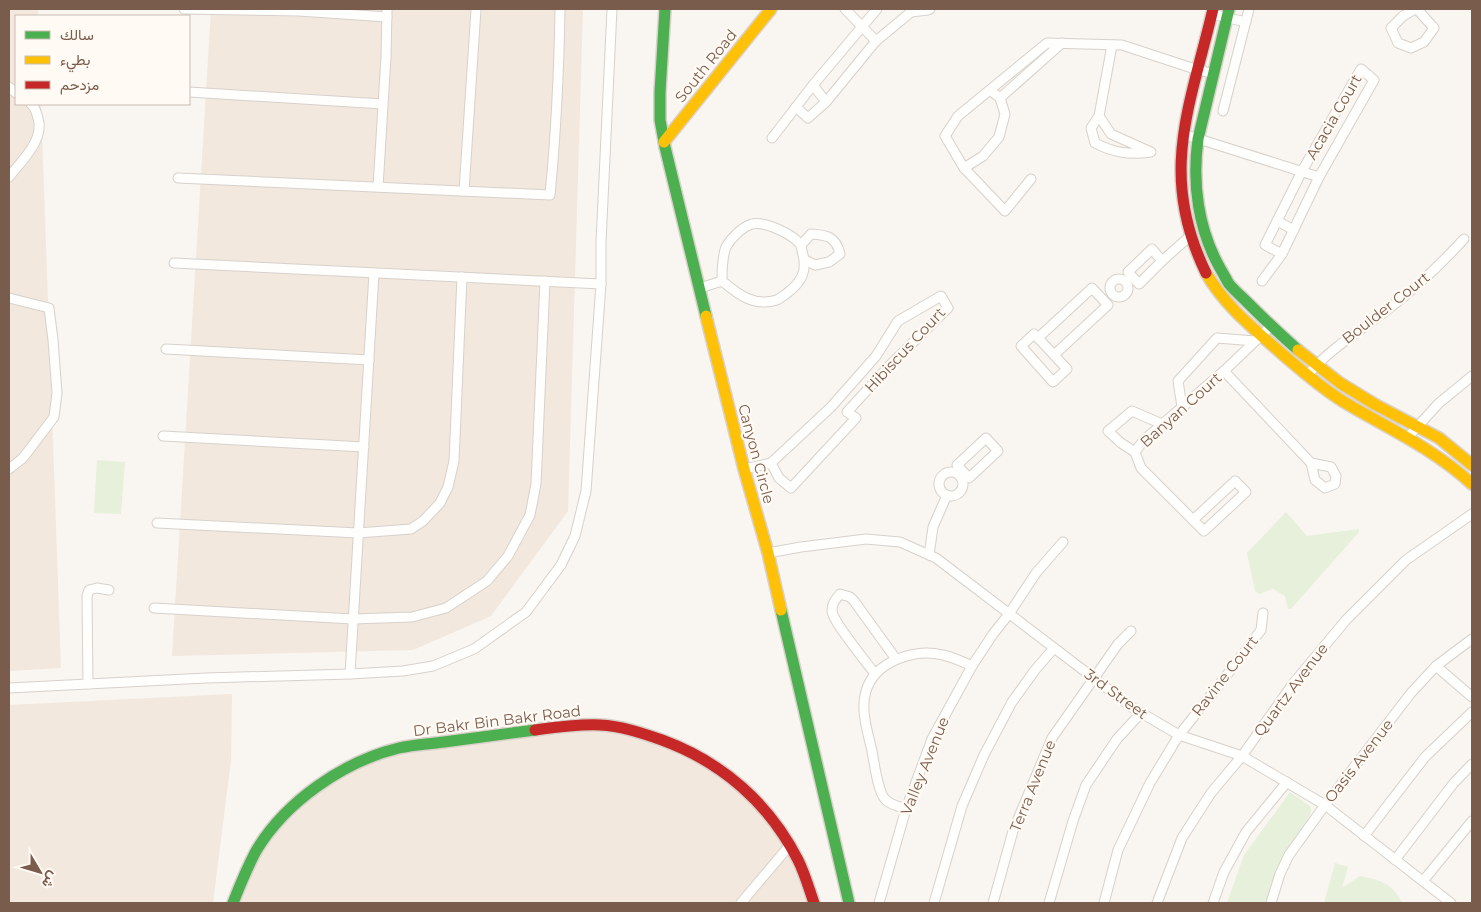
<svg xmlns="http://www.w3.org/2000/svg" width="1481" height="912" font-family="Montserrat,Vazirmatn,sans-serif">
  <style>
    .residential { fill: #f2e8de }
    .green { fill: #e7f0db }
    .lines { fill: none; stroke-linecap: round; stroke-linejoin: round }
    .street-casing { stroke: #d7d1cb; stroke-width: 11 }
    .fast-casing { stroke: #d9d2cb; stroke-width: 14 }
    .slow-casing { stroke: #d9d2cb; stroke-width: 14 }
    .jam-casing { stroke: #d9d2cb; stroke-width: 14 }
    .street { stroke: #fefefd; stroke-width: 9 }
    .fast { stroke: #4caf50; stroke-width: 11 }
    .slow { stroke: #ffc107; stroke-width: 11 }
    .jam { stroke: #c62828; stroke-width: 11 }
    .labels { text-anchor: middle; stroke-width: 4.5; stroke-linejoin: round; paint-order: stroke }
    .street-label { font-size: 15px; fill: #7a5c4d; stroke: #fffaf3 }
  </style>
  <rect width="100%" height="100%" fill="#f9f5f0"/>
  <g class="residential">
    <polygon points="9,9 38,9 38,16 16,16 16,104 41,104 61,668 9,671"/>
    <polygon points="211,9 583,9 568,511 491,616 413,650 172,656"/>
    <polygon points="232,694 231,760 213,903 9,903 9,705"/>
    <polygon points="572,727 645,736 719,770 773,821 812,903 234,903 253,861 308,795 382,754"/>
  </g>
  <g class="green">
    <polygon points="97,460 125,462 121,514 94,513"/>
    <polygon points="1286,512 1307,536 1359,529 1359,532 1291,609 1288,609 1285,596 1273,589 1259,594 1255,591 1247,553"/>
    <polygon points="1290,792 1311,807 1311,813 1281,863 1267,903 1227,903 1244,855"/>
    <path d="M1335 863 1348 867 1342 888 1360 876C1381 880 1392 883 1402 903H1324Z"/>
  </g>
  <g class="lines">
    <defs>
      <g id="street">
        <polyline points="184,9 299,11 387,17"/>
        <polyline points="845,9 876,41"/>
        <polyline points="1415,9 1403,16 1391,28 1398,43 1411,48 1424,42 1434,28 1417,9"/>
        <polyline points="911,12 928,10 930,9"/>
        <polyline points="1212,14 1246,22"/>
        <polyline points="813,85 826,102"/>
        <polyline points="9,87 16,93"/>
        <polyline points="189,92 383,104"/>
        <polyline points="1000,98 1062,43"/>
        <polyline points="796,107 808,118 826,102 876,41 911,12 913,9"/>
        <polyline points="1223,111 1249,9"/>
        <path d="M1099 116 1111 134 1151 152C1130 155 1114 153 1095 143L1091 128 1099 116 1112 45"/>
        <polyline points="1183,134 1319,177"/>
        <polyline points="772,138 813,85 877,9"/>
        <polyline points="964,168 983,156 999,137 1005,114 1000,98 990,90"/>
        <path d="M9 177C21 161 45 140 38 118 36 112 36 108 31 104"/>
        <path d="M178 178 550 195C556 133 559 71 560 9"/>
        <polyline points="1031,179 1005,211 964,168 945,136 958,116 1047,43 1122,45 1192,68 1214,74"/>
        <polyline points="378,187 386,57 387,9"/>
        <polyline points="464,191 476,9"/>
        <polyline points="1277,221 1294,230"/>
        <path d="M801 245 811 234C828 235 836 237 840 254L829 262 815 265 805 260"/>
        <polygon points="1152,249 1162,261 1139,284 1128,272"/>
        <polyline points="1162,261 1190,236"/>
        <polyline points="174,263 601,284"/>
        <circle cx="1119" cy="288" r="9"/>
        <polyline points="1262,281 1282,254 1319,177 1374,80 1361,69 1302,171 1265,245 1282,254"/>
        <path d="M700 288 722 281C739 295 754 307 777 300 780 298 783 296 786 294 802 282 808 271 802 251 802 249 801 246 800 244 792 234 765 221 752 224 742 227 731 238 726 247 722 257 722 270 722 281"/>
        <polygon points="1092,288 1108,305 1054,355 1038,338"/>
        <polyline points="9,298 49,308 53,340 57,393 54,417 23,458 9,469"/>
        <polyline points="1038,338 1034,334 1021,346 1053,382 1067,369 1054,355"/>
        <polyline points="166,349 369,360"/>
        <polyline points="1224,371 1311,463 1315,480 1325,488 1335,484 1336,476 1331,467 1311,463"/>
        <path d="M1307 376C1329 349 1360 331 1387 310 1415 289 1440 265 1464 239"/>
        <polyline points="1182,407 1178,381 1217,338 1255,341"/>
        <polyline points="163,436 364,447"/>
        <polyline points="1408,437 1439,403 1472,376"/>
        <polygon points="986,438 998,451 969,478 957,465"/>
        <polyline points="1135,452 1121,443 1108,431 1132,411 1162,424"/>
        <polyline points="744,469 771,463 779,478 791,488 856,418 847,412 889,366 948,308 941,296 898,321 876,356 831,407 771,463"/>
        <circle cx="951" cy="484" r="12"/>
        <polyline points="1193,520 1235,481 1246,492 1204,531 1141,468 1135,452 1143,441 1224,371 1271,326"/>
        <polyline points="157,523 358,533 411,529 423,521 440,503 448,487 454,461 462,277"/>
        <polyline points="768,553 801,547 866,539 900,542 936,558 1133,708 1179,735 1242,756 1325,805 1451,903"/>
        <polyline points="929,555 933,527 947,495"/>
        <polyline points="154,608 353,619 412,617 446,608 487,581 508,556 530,515 536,484 545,281"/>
        <polyline points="1436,666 1472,697"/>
        <polyline points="350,674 374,273"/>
        <path d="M875 674C867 663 833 622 832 611 832 603 835 600 840 594L850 597 854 601 896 659"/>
        <polyline points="88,684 87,596 89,590 97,588 109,590"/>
        <polyline points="9,688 206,678 350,674 403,671 433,666 474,649 526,612 561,565 575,536 586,491 601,284 601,242 612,9"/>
        <path d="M906 809C898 806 890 805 885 799 878 792 874 762 872 751 868 733 860 710 866 691 875 661 915 648 943 655 953 657 963 662 972 666"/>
        <polyline points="1364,836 1425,757 1472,712"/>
        <polyline points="1395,860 1453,784 1472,764"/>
        <polyline points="1423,881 1472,821"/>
        <polyline points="741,903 790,845"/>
        <polyline points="879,903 906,809 932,739 972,666 993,634 1009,614 1036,573 1063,542"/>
        <polyline points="934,903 962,806 984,755 1012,702 1035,670 1054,648"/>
        <polyline points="993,903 1013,831 1052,738 1118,644 1131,631"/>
        <polyline points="1049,903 1073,821 1086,785 1117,739 1141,713"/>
        <polyline points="1104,903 1118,850 1150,783 1179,735 1223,680 1261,630 1263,613"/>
        <polyline points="1157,903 1182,838 1211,793 1242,756 1292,685 1346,620 1406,560 1472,514"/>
        <polyline points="1213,903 1224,872 1246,832 1287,782"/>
        <polyline points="1271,903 1280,874 1289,855 1325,805 1411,693 1436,666 1472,639"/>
      </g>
      <g id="fast">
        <polyline points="665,9 660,92 660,120 665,147 706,316"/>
        <path d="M1229 9 1198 139C1192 183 1198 229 1220 268 1223 273 1226 279 1229 284 1235 291 1242 297 1248 303 1264 319 1281 335 1298 350"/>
        <polyline points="781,610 849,903"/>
        <path d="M233 903C240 885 247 868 256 851 285 802 344 761 399 748 413 745 429 744 444 742 475 738 505 734 535 730"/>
      </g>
      <g id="slow">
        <polyline points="664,142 771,9"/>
        <path d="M1206 273C1225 306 1253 328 1281 353 1301 370 1321 388 1344 402 1389 429 1433 448 1472 484"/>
        <polyline points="706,316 744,469 768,553 781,610"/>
        <polyline points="1298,350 1340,383 1376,405 1439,438 1472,465"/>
      </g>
      <g id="jam">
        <path d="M1206 273C1158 174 1190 107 1213 9"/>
        <path d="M535 730C557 727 578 724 600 725 621 726 642 733 662 740 722 762 769 803 798 860 805 874 809 889 814 903"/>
      </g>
    </defs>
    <use href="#street" class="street-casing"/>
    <use href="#fast" class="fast-casing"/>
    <use href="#slow" class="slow-casing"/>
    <use href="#jam" class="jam-casing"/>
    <use href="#street" class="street"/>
    <use href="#fast" class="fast"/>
    <use href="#slow" class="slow"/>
    <use href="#jam" class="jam"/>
  </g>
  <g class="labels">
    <g class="street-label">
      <text transform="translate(706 66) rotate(-51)" y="5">South Road</text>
      <text transform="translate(1334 117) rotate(-60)" y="5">Acacia Court</text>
      <text transform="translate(1386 308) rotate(-38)" y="5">Boulder Court</text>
      <text transform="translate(905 350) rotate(-47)" y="5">Hibiscus Court</text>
      <text transform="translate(1181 410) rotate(-42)" y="5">Banyan Court</text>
      <text transform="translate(756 454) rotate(75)" y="5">Canyon Circle</text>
      <text transform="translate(1225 676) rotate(-52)" y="5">Ravine Court</text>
      <text transform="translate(1291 690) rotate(-53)" y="5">Quartz Avenue</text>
      <text transform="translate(1116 694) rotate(36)" y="5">3rd Street</text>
      <text transform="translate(497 721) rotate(-7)" y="5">Dr Bakr Bin Bakr Road</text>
      <text transform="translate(1359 761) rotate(-52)" y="5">Oasis Avenue</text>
      <text transform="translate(925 766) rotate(-68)" y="5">Valley Avenue</text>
      <text transform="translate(1033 786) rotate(-68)" y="5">Terra Avenue</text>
    </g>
  </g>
  <rect width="1481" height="912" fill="none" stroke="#7a5c4d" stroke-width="20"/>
  <rect x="15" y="15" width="175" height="90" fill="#fffaf3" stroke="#cabbb1"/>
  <rect x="25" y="31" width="25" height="8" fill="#4caf50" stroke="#cabbb1"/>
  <text x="60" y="40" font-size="15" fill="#7a5c4d">سالك</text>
  <rect x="25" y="56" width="25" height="8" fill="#ffc107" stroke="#cabbb1"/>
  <text x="60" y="65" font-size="15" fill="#7a5c4d">بطيء</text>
  <rect x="25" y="81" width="25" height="8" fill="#c62828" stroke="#cabbb1"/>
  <text x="60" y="90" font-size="15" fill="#7a5c4d">مزدحم</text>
  <g transform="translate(40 872) rotate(128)" stroke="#fffaf3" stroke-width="4" paint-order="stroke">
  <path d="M0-4L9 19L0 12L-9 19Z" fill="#7a5c4d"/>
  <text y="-8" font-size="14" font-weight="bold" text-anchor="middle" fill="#7a5c4d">ش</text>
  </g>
</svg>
